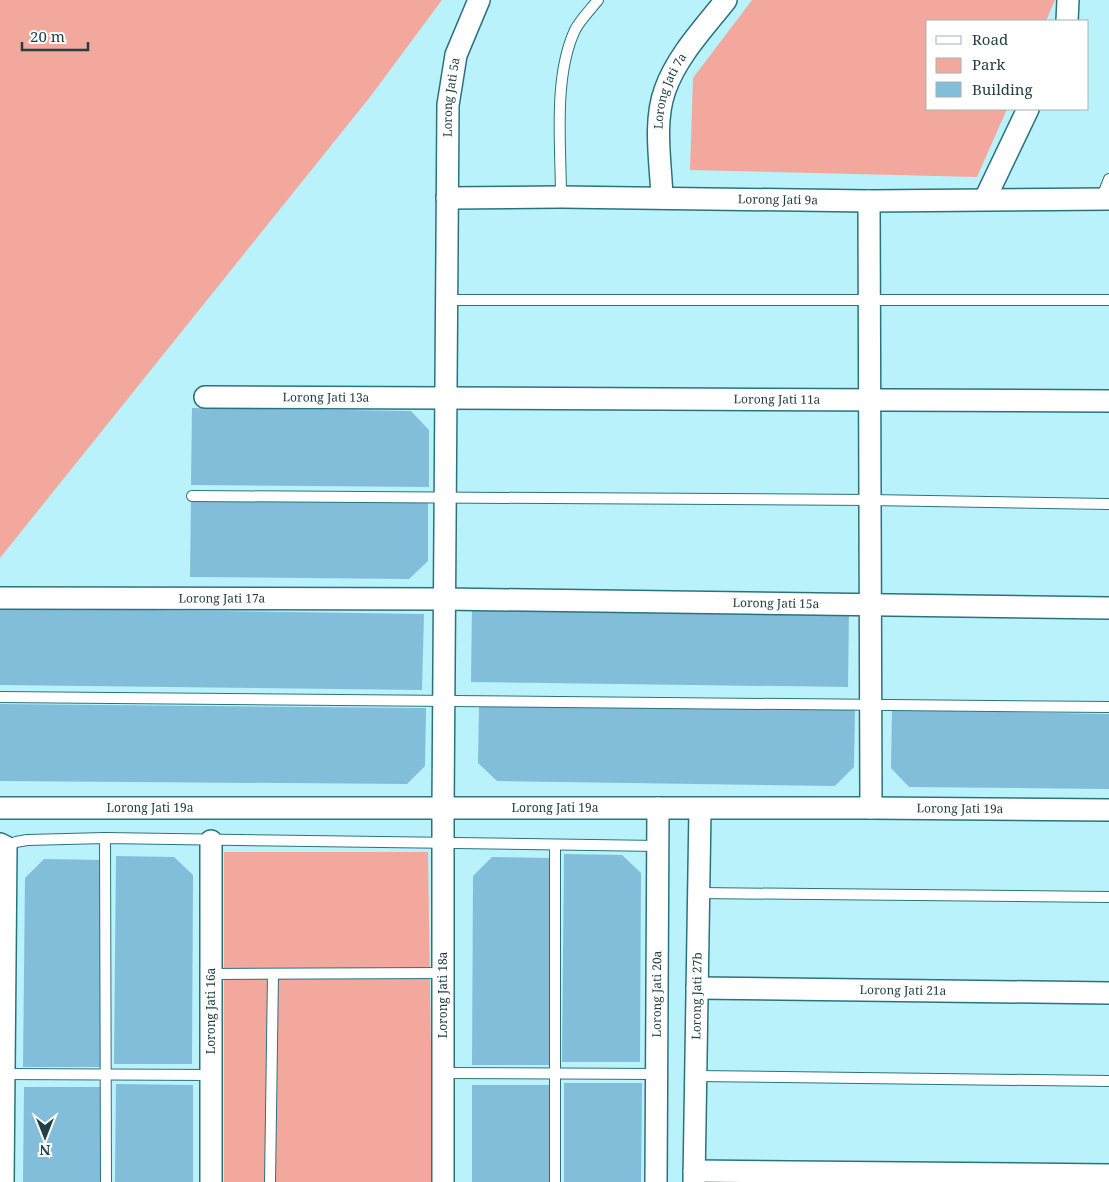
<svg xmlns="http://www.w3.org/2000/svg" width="1109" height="1182" font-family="'Noto Serif',serif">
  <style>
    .green { fill: #f3a89d }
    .building { fill: #82bdd9 }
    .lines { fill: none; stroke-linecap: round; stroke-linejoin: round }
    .service-casing { stroke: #2a737e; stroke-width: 12 }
    .minor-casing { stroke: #2a737e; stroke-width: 24 }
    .service { stroke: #fff; stroke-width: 10 }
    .minor { stroke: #fff; stroke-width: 21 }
    .labels { text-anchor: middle; stroke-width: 4.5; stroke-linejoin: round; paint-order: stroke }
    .street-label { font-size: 12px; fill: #213f44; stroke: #fff }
  </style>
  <rect width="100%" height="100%" fill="#baf2fc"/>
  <g class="green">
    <polygon points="0,0 442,0 370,97 0,558"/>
    <polygon points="752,0 1055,0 1046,21 928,21 928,109 1007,109 977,177 690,170 693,78"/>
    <polygon points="224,852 428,852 433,1182 224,1182"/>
  </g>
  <g class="building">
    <polygon points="192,408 411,411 429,430 429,487 191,485"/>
    <polygon points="191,500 428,503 428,561 409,579 190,577"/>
    <polygon points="472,605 849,610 848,687 471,682"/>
    <polygon points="0,608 424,614 422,690 0,685"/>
    <polygon points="0,704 426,708 425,766 407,784 0,781"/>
    <polygon points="479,705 855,710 854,767 835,786 497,781 478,763"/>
    <polygon points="892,710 1109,714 1109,789 909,787 891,768"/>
    <polygon points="564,854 622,855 641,873 640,1062 562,1062"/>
    <polygon points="116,856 174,857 193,875 192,1064 114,1064"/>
    <polygon points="492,857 551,858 549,1065 472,1065 473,876"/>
    <polygon points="44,859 103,860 101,1067 23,1067 25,878"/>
    <polygon points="564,1083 642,1083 641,1182 564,1182"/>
    <polygon points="116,1084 193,1085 193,1182 115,1182"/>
    <polygon points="472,1085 550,1085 549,1182 472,1182"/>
    <polygon points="24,1087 101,1087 101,1182 23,1182"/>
  </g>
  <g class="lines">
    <defs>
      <g id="service">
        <path d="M561 197C561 146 553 77 575 30 580 20 591 9 598 0"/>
        <polyline points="1101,199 1109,179"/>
        <polyline points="447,300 1109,300"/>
        <polyline points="192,496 870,500 1109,504"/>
        <polyline points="0,697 1109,707"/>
        <polyline points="105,838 106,1182"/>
        <polyline points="6,847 16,842 27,840 105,838 658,846"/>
        <polyline points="699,893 1109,897"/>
        <polyline points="211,974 443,973"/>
        <polyline points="443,1073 657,1074"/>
        <polyline points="4,1074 211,1075"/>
        <polyline points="696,1076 1109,1081"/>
        <polyline points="270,1182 273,974"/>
        <polyline points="555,1182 555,845"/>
      </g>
      <g id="minor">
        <polyline points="1067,21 1068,0"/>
        <path id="s1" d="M447 198 561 197 869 201 1109 199"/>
        <path id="s2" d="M662 198C661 164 653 123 665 90 677 56 704 28 726 0"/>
        <polyline points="985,199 1028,109"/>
        <polyline points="869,201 871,808"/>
        <path id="s3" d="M205 397 1109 401"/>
        <path id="s4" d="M0 598 445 599 1109 608"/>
        <path id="s5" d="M0 808H871L1109 810"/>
        <polyline points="211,841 211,1182"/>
        <polyline points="0,844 6,847 3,1182"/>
        <path id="s6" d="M697 988 1109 993"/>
        <polyline points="694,1171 1109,1175"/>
        <path id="s7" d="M443 1182V808L448 105 456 55 479 0"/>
        <path id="s8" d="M656 1182 658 808"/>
        <path id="s9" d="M694 1182 700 809"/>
      </g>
    </defs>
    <use href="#service" class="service-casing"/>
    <use href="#minor" class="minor-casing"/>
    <use href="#service" class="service"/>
    <use href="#minor" class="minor"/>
  </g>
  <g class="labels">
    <g class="street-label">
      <text dy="4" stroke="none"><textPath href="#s2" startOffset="109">Lorong Jati 7a</textPath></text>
      <text dy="4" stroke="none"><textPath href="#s7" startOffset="1085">Lorong Jati 5a</textPath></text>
      <text dy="4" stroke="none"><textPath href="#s1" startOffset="331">Lorong Jati 9a</textPath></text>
      <text dy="4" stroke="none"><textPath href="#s3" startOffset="121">Lorong Jati 13a</textPath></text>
      <text dy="4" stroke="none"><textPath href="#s3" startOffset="572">Lorong Jati 11a</textPath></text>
      <text dy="4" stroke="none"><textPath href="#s4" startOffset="222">Lorong Jati 17a</textPath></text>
      <text dy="4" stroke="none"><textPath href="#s4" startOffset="776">Lorong Jati 15a</textPath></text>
      <text dy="4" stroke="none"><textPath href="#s5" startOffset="150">Lorong Jati 19a</textPath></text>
      <text dy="4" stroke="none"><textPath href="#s5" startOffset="555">Lorong Jati 19a</textPath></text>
      <text dy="4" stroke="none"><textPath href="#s5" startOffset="960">Lorong Jati 19a</textPath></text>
      <text dy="4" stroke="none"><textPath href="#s6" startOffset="206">Lorong Jati 21a</textPath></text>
      <text transform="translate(443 995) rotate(-90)" y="4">Lorong Jati 18a</text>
      <text dy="4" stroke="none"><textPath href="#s8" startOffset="188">Lorong Jati 20a</textPath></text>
      <text dy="4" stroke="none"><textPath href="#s9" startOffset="186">Lorong Jati 27b</textPath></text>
      <text transform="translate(211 1011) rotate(-90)" y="4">Lorong Jati 16a</text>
    </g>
  </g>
  <rect x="926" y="20" width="162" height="90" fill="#ffffff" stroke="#a6b2b4"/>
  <rect x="936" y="36" width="25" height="8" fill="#ffffff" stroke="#a6b2b4"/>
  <text x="972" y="45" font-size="15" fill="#213f44">Road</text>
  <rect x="936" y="58" width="25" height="15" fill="#f3a89d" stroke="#a6b2b4"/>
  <text x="972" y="70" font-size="15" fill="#213f44">Park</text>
  <rect x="936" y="82" width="25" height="15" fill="#82bdd9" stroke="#a6b2b4"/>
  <text x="972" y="95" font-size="15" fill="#213f44">Building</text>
  <g transform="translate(45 1137) rotate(180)" stroke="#ffffff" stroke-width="4" paint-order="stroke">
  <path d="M0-4L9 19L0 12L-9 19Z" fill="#213f44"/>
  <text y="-8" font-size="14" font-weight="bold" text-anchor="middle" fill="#213f44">N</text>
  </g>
  <path d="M22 42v8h66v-8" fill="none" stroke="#213f44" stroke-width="2.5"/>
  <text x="30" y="42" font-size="15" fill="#213f44" stroke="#ffffff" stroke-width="4" paint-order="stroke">20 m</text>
</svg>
